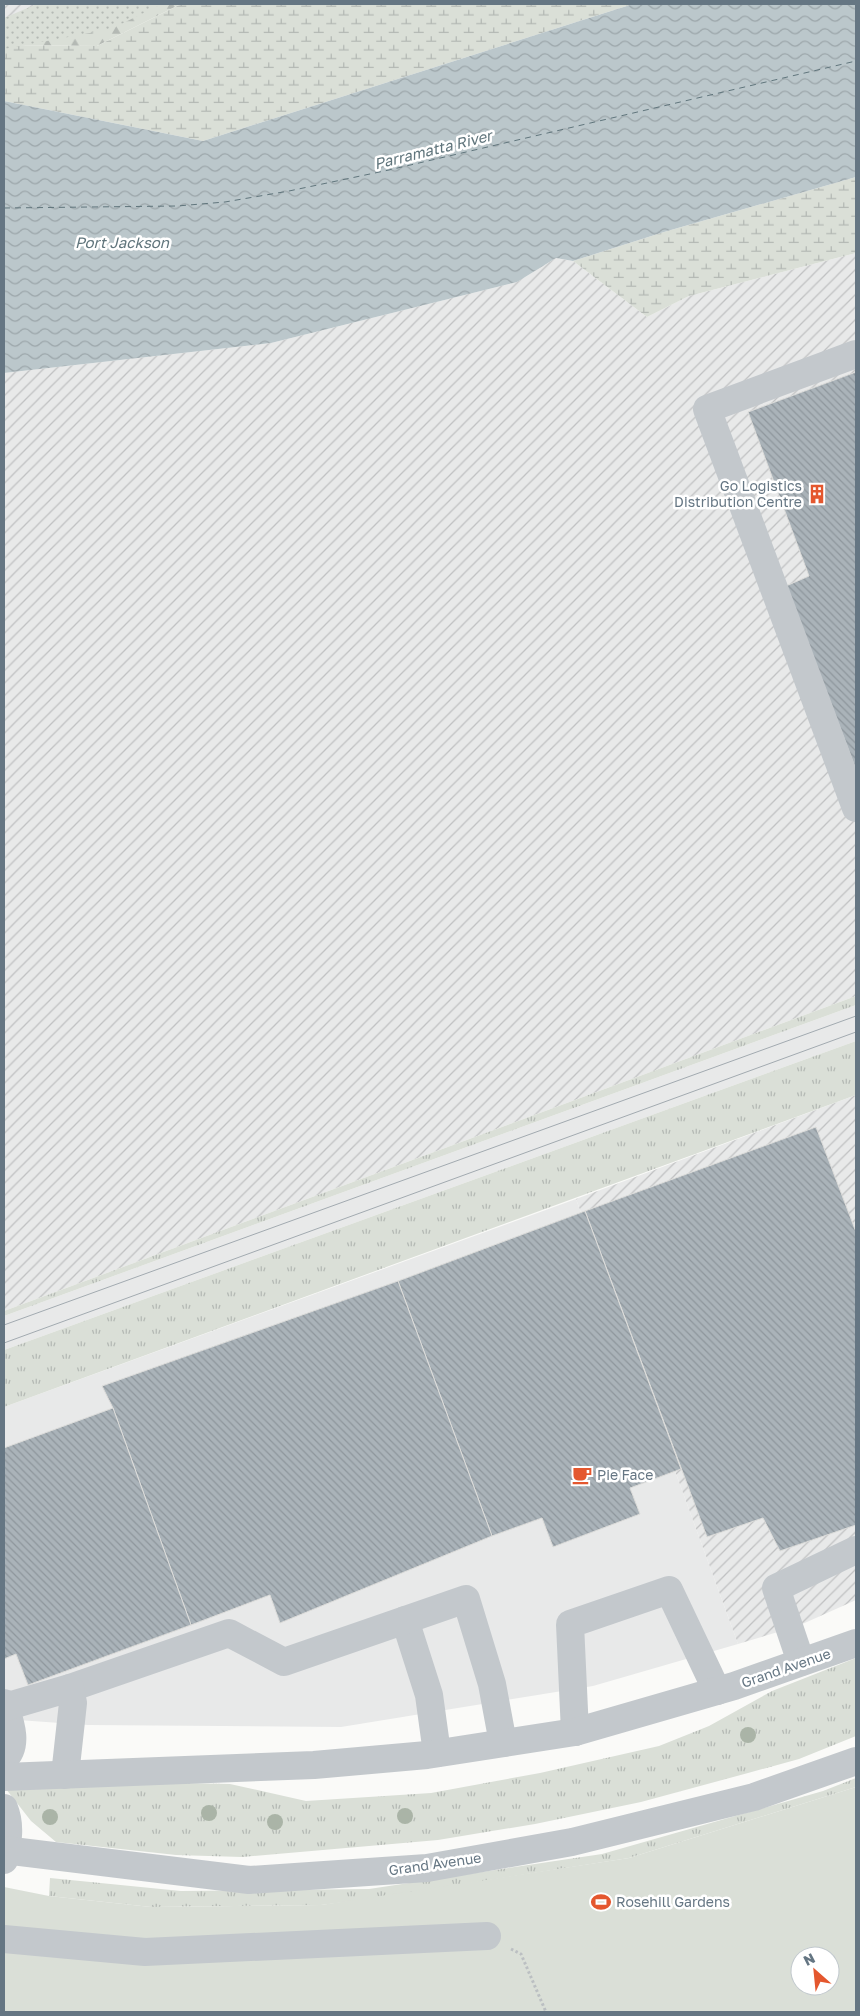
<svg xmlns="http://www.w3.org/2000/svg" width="860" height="2016" font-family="'Golos Text',sans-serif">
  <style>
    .built { fill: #e8e9e9 }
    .industrial { fill: url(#industrial-furrows) }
    .grass { fill: url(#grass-tufts) }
    .forest { fill: url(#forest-firs) }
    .wetland { fill: url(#wetland-marsh) }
    .park { fill: url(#park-dots) }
    .pitch { fill: #dadfd7; fill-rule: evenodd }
    .water { fill: url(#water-waves) }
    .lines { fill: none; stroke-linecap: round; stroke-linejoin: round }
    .ferry { stroke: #60757c; stroke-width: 1; stroke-dasharray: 6 5; stroke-linecap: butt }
    .building { fill: url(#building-back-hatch); stroke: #dcdcda }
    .path { stroke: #bbbfc2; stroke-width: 3; stroke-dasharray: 2.5 2.5; stroke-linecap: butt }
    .minor { stroke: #c3c8cc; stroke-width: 28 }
    .tram { stroke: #a2aab0; stroke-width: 1 }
    .tree { fill: #aab4a7 }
    .labels { text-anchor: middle; stroke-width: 5; stroke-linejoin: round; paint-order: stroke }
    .poi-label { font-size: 14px; fill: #657683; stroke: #fff; text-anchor: start }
    .street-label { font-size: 14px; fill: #657683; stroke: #fff }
    .water-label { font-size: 15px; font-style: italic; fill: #60757c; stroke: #fff }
  </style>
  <defs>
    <pattern id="industrial-furrows" width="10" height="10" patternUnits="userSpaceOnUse" patternTransform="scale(1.25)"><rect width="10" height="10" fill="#e8e9e9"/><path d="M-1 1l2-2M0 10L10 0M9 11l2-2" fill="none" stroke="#c0c1c2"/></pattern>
    <pattern id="grass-tufts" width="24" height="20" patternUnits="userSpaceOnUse" patternTransform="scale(1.25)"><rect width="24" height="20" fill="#dadfd7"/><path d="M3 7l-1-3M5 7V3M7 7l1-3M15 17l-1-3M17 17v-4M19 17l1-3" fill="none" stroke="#b4b9b4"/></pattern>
    <pattern id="forest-firs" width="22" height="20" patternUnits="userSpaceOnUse" patternTransform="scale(1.25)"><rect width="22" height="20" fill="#dadfd7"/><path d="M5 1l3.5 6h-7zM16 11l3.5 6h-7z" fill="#b4b9b4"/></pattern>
    <pattern id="wetland-marsh" width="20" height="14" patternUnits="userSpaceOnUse" patternTransform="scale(1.25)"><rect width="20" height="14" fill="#dadfd7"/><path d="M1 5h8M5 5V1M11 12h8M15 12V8" fill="none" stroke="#b4b9b4"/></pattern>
    <pattern id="park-dots" width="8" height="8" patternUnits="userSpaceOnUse" patternTransform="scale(1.25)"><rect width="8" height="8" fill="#dadfd7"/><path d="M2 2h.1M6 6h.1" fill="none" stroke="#b4b9b4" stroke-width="1.8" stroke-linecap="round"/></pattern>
    <pattern id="water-waves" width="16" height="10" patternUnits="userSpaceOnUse" patternTransform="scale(1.25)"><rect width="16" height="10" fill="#bbc7cb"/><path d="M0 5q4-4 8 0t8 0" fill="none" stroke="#9ca6aa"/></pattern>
    <pattern id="building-back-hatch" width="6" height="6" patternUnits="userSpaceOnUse" patternTransform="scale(1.25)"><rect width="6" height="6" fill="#aab3b9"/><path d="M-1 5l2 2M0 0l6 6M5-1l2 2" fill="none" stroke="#8e969c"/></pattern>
  </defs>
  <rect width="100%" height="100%" fill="#fafaf8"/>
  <g class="built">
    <polygon points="856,1005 856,1041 4,1350 4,1316"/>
    <polygon points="576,1199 738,1644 593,1686 341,1727 88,1725 4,1719 4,1407"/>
  </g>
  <g class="industrial">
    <polygon points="4,4 60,4 4,19"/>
    <polygon points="856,253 856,996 4,1311 4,373 271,343 517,282 556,258 573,261 647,317 689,296"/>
    <polygon points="856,1095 856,1600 798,1626 738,1644 576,1199"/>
  </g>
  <g class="grass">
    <polygon points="856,996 856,1005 4,1316 4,1311"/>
    <polygon points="856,1041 856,1095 4,1407 4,1350"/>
    <polygon points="856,1658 856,1736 799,1759 748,1773 641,1802 535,1824 438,1840 242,1857 176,1855 56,1842 31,1821 6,1789 129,1782 230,1784 306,1801 431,1793 540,1773 659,1746 709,1726 772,1691"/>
    <polygon points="856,1778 856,1787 629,1858 369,1899 321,1905 151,1907 49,1896 50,1878 181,1891 369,1889 602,1854 823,1791"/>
  </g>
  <polygon class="forest" points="60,4 181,4 97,46 4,45"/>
  <g class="wetland">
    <polygon points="181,4 633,4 203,141 4,101 4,45 97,46"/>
    <polygon points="856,177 856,253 689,296 647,317 573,261 664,232"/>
  </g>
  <polygon class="park" points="37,4 162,4 111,29 4,49 4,18"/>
  <path class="pitch" d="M856 1787V2012H4V1887L49 1896 151 1907 321 1905 629 1858ZM800 1956H830V1986H800Z"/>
  <polygon class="water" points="633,4 856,4 856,177 664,232 573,261 556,258 517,282 271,343 4,373 4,101 203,141"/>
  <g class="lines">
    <polyline class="ferry" points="4,208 177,206 225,202 289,191 389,170 856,61"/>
  </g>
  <g class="building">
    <polygon points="856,372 856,770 786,586 809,576 748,412"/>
    <polygon points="816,1127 856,1232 856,1525 780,1551 763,1518 707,1537 585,1211"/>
    <polygon points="585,1211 681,1469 630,1488 640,1514 553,1547 542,1518 492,1536 398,1281"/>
    <polygon points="398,1281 492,1536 280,1623 270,1595 191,1625 113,1408 102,1386"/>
    <polygon points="113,1408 191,1625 28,1685 16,1654 4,1659 4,1448"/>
  </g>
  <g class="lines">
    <polyline class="path" points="511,1949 521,1954 546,2012"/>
    <g class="minor">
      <polyline points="856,354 707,409 856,808"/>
      <polyline points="405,1620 429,1695 437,1753"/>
      <polyline points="801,1662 776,1588 856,1550"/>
      <polyline points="70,1688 229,1633 284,1662 466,1599 492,1684 503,1743"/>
      <path d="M4 1703C9 1719 20 1745 4 1759"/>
      <polyline points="5,1707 70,1688 73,1703 65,1775"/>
      <polyline points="575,1732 570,1624 669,1590 717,1691"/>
      <polyline points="4,1777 314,1765 427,1755 575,1732 734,1686 856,1643"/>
      <path d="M4 1808C11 1825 8 1842 4 1860"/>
      <polyline points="4,1850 249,1880 427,1868 572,1842 754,1797 856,1761"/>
      <polyline points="4,1939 145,1952 487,1936"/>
    </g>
    <g class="tram">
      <polyline points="4,1325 856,1016"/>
      <polyline points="4,1343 856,1032"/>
    </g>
  </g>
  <g class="tree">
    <circle cx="748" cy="1735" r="8"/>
    <circle cx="209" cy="1813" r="8"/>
    <circle cx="405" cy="1816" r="8"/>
    <circle cx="50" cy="1817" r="8"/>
    <circle cx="275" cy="1822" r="8"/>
  </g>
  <defs>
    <symbol id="building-bare" viewBox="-9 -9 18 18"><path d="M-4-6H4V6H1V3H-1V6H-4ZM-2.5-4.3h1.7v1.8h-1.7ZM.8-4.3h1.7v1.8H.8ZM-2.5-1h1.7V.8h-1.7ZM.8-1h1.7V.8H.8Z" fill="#e4572e" stroke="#fff" stroke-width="2.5" paint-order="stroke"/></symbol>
    <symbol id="cafe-bare" viewBox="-9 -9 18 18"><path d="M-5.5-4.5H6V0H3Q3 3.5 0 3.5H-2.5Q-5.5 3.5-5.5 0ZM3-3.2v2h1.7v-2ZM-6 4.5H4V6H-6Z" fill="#e4572e" stroke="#fff" stroke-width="2.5" paint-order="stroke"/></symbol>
    <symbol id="stadium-bare" viewBox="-9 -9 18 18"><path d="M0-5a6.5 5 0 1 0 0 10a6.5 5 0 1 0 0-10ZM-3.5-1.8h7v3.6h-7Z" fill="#e4572e" stroke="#fff" stroke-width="2.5" paint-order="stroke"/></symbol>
  </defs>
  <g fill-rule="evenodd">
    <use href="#building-bare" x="803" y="480" width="28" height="28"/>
    <use href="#cafe-bare" x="568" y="1461" width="28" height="28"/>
    <use href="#stadium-bare" x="587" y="1888" width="28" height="28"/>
  </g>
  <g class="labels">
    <g class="poi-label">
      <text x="802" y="491" text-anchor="end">Go Logistics<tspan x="802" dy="16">Distribution Centre</tspan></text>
      <text x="597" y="1480">Pie Face</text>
      <text x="616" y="1907">Rosehill Gardens</text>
    </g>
    <g class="street-label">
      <text transform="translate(786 1668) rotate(-19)" y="5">Grand Avenue</text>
      <text transform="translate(435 1864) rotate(-8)" y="5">Grand Avenue</text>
    </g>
    <g class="water-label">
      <text transform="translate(433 150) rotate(-14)" y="5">Parramatta River</text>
      <text x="122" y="248">Port Jackson</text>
    </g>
  </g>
  <rect width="860" height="2016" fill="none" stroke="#657683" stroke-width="10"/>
  <g transform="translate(815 1971) rotate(333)"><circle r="24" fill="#ffffff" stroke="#c1c8cd"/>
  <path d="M0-4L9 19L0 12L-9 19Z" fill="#e4572e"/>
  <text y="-8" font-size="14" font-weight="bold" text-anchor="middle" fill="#657683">N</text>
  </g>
</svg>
